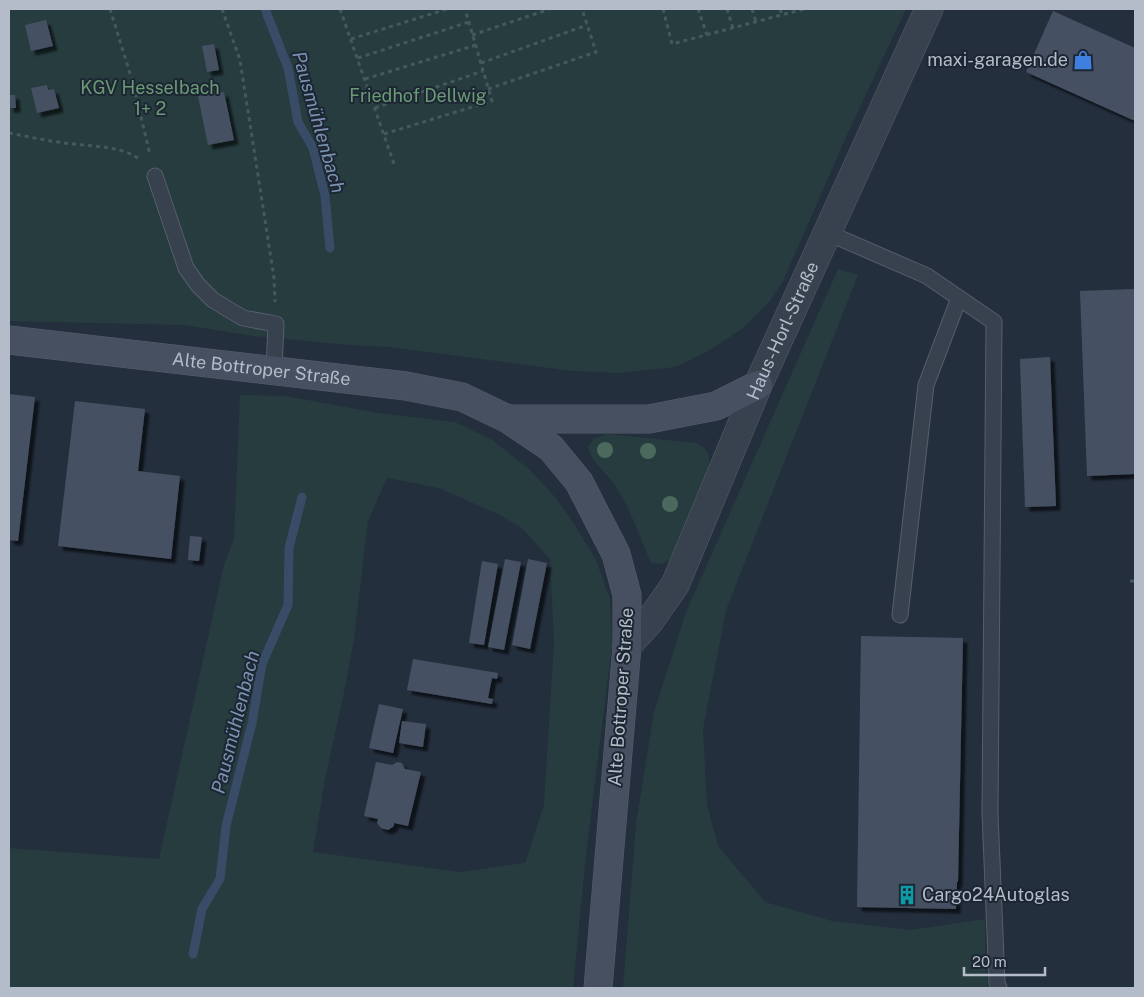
<svg xmlns="http://www.w3.org/2000/svg" width="1144" height="997" font-family="'Public Sans',sans-serif">
  <style>
    .green { fill: #263c3f; fill-rule: evenodd }
    .lines { fill: none; stroke-linecap: round; stroke-linejoin: round }
    .stream { stroke: #394c67; stroke-width: 9 }
    .building { fill: #455162; filter: url(#shadow) }
    .lane-casing { stroke: #565f6c; stroke-width: 17 }
    .street-casing { stroke: #565f6c; stroke-width: 29 }
    .secondary-casing { stroke: #565f6c; stroke-width: 29 }
    .path { stroke: #44595c; stroke-width: 3; stroke-dasharray: 4 4; stroke-linecap: butt }
    .lane { stroke: #38414e; stroke-width: 15 }
    .street { stroke: #38414e; stroke-width: 28 }
    .secondary { stroke: #465061; stroke-width: 28 }
    .tree { fill: #4b6a5d }
    .labels { text-anchor: middle; stroke-width: 4; stroke-linejoin: round; paint-order: stroke }
    .poi-label { font-size: 18px; fill: #b4bcc9; stroke: #1d2633; text-anchor: end }
    .park-label { font-size: 18px; fill: #6b9a76; stroke: #1d2633 }
    .street-label { font-size: 18px; fill: #b4bcc9; stroke: #1d2633 }
    .water-label { font-size: 19px; font-style: italic; fill: #7c92b1; stroke: #1d2633 }
  </style>
  <defs>
    <filter id="shadow"><feDropShadow dx="4.5" dy="4.5" stdDeviation="1" flood-color="#0009"/></filter>
  </defs>
  <rect width="100%" height="100%" fill="#242f3e"/>
  <g class="green">
    <polygon points="9,9 906,9 851,126 783,281 770,301 742,329 710,350 675,367 620,373 572,371 390,347 349,345 253,336 184,325 9,321"/>
    <polygon points="838,269 858,275 726,610 703,729 707,804 718,846 765,902 832,921 911,930 985,919 985,949 988,988 623,988 636,824 654,712 686,612"/>
    <path d="M240 395 285 396 385 414 455 422 492 440 529 469 555 497 573 522 596 560 610 599 612 646 586 855 573 988H9V848L159 859 224 565 234 539ZM387 478 439 488 500 515 523 529 550 559 554 642 544 805 525 863 460 872 313 852 325 779 346 683 354 639 368 521Z"/>
    <path d="M607 434 696 443C708 449 710 454 709 467L671 558 663 564 651 563C640 537 630 508 615 485 606 472 592 463 588 447L593 439Z"/>
  </g>
  <g class="lines">
    <g class="stream">
      <polyline points="265,9 288,68 298,122 313,148 325,196 330,248"/>
      <polyline points="193,954 202,909 220,879 226,826 252,723 262,664 288,605 289,548 302,497"/>
    </g>
  </g>
  <g class="building">
    <polygon points="1053,11 1135,48 1135,121 1026,72"/>
    <polygon points="46,20 53,46 31,51 25,25"/>
    <polygon points="214,44 219,70 207,72 202,46"/>
    <polygon points="47,85 48,90 54,89 59,108 37,113 31,88"/>
    <polygon points="224,92 234,140 208,145 198,96"/>
    <polygon points="9,95 15,95 16,108 9,108"/>
    <polygon points="1135,289 1135,474 1087,476 1080,291"/>
    <polygon points="1050,357 1056,506 1025,507 1020,359"/>
    <polygon points="9,394 35,397 18,541 9,540"/>
    <polygon points="75,401 145,409 138,471 180,476 171,559 58,546"/>
    <polygon points="190,536 202,537 199,561 188,560"/>
    <polygon points="505,559 521,562 504,650 488,647"/>
    <polygon points="528,559 547,563 530,649 512,645"/>
    <polygon points="482,561 498,564 484,645 469,643"/>
    <polygon points="861,636 963,638 958,882 957,882 956,909 857,907"/>
    <polygon points="413,659 498,673 497,679 492,678 488,698 493,699 492,704 407,690"/>
    <polygon points="379,704 403,709 393,753 369,748"/>
    <polygon points="402,721 426,724 423,747 399,743"/>
    <polygon points="376,762 392,765 397,762 402,763 405,769 421,772 408,826 394,823 394,826 388,830 381,828 377,823 378,819 364,816"/>
  </g>
  <g class="lines">
    <defs>
      <g id="lane">
        <polyline points="155,176 186,268 198,285 213,300 243,318 276,324 274,370"/>
        <polyline points="828,233 927,276 994,322 990,813 997,983 999,988"/>
        <polyline points="900,615 926,385 959,298"/>
      </g>
      <g id="street">
        <path id="s1" d="M627 646 649 622 675 585 758 385 929 9"/>
      </g>
      <g id="secondary">
        <path id="s2" d="M9 340 406 386 462 397 508 419 551 448 579 482 616 554 627 595V646L598 988"/>
        <polyline points="508,419 649,419 716,406 758,385"/>
      </g>
    </defs>
    <use href="#lane" class="lane-casing"/>
    <use href="#street" class="street-casing"/>
    <use href="#secondary" class="secondary-casing"/>
    <g class="path">
      <polyline points="110,9 133,83 150,155"/>
      <polyline points="222,9 240,60 274,278 275,302"/>
      <polyline points="340,9 394,164"/>
      <polyline points="663,9 672,44 804,9"/>
      <polyline points="698,9 707,35"/>
      <polyline points="727,9 733,28"/>
      <polyline points="752,9 756,22"/>
      <polyline points="780,9 782,15"/>
      <polyline points="472,35 550,9"/>
      <polyline points="351,39 447,9"/>
      <polyline points="358,58 469,22"/>
      <polyline points="481,63 587,25"/>
      <polyline points="365,79 476,45"/>
      <polyline points="488,89 596,52 582,9"/>
      <polyline points="375,108 483,71"/>
      <path d="M9 133C30 137 52 142 74 144 98 147 121 146 141 160"/>
      <polyline points="384,134 492,101 465,9"/>
      <polyline points="1130,581 1135,581"/>
    </g>
    <use href="#lane" class="lane"/>
    <use href="#street" class="street"/>
    <use href="#secondary" class="secondary"/>
  </g>
  <g class="tree">
    <circle cx="605" cy="450" r="8"/>
    <circle cx="648" cy="451" r="8"/>
    <circle cx="670" cy="504" r="8"/>
  </g>
  <defs>
    <symbol id="shop-bare" viewBox="-9 -9 18 18"><path d="M-5-2.5h2.3a2.7 3.5 0 0 1 5.4 0H5L5.5 6h-11ZM-1.5-2.5h3a1.5 2.3 0 0 0-3 0Z" fill="#3f7fe0" stroke="#1d2633" stroke-width="2.5" paint-order="stroke"/></symbol>
    <symbol id="building-bare" viewBox="-9 -9 18 18"><path d="M-4-6H4V6H1V3H-1V6H-4ZM-2.5-4.3h1.7v1.8h-1.7ZM.8-4.3h1.7v1.8H.8ZM-2.5-1h1.7V.8h-1.7ZM.8-1h1.7V.8H.8Z" fill="#0f9aa8" stroke="#1d2633" stroke-width="2.5" paint-order="stroke"/></symbol>
  </defs>
  <g fill-rule="evenodd">
    <use href="#shop-bare" x="1069" y="46" width="28" height="28"/>
    <use href="#building-bare" x="893" y="881" width="28" height="28"/>
  </g>
  <g class="labels">
    <g class="poi-label">
      <text x="1068" y="66">maxi-garagen.de</text>
      <text x="922" y="901" text-anchor="start">Cargo24Autoglas</text>
    </g>
    <g class="park-label">
      <text x="150" y="94">KGV Hesselbach<tspan x="150" dy="21">1+ 2</tspan></text>
      <text x="418" y="102">Friedhof Dellwig</text>
    </g>
    <g class="street-label">
      <text dy="6" stroke="none"><textPath href="#s1" startOffset="354">Haus-Horl-Straße</textPath></text>
      <text dy="6" stroke="none"><textPath href="#s2" startOffset="254">Alte Bottroper Straße</textPath></text>
      <text transform="translate(621 697) rotate(-86)" y="6">Alte Bottroper Straße</text>
    </g>
    <g class="water-label">
      <text transform="translate(319 122) rotate(74)" y="7">Pausmühlenbach</text>
      <text transform="translate(235 722) rotate(-76)" y="7">Pausmühlenbach</text>
    </g>
  </g>
  <rect width="1144" height="997" fill="none" stroke="#b4bcc9" stroke-width="20"/>
  <path d="M964 967v8h81v-8" fill="none" stroke="#b4bcc9" stroke-width="2.5"/>
  <text x="972" y="967" font-size="15" fill="#b4bcc9" stroke="#1d2633" stroke-width="4" paint-order="stroke">20 m</text>
</svg>
